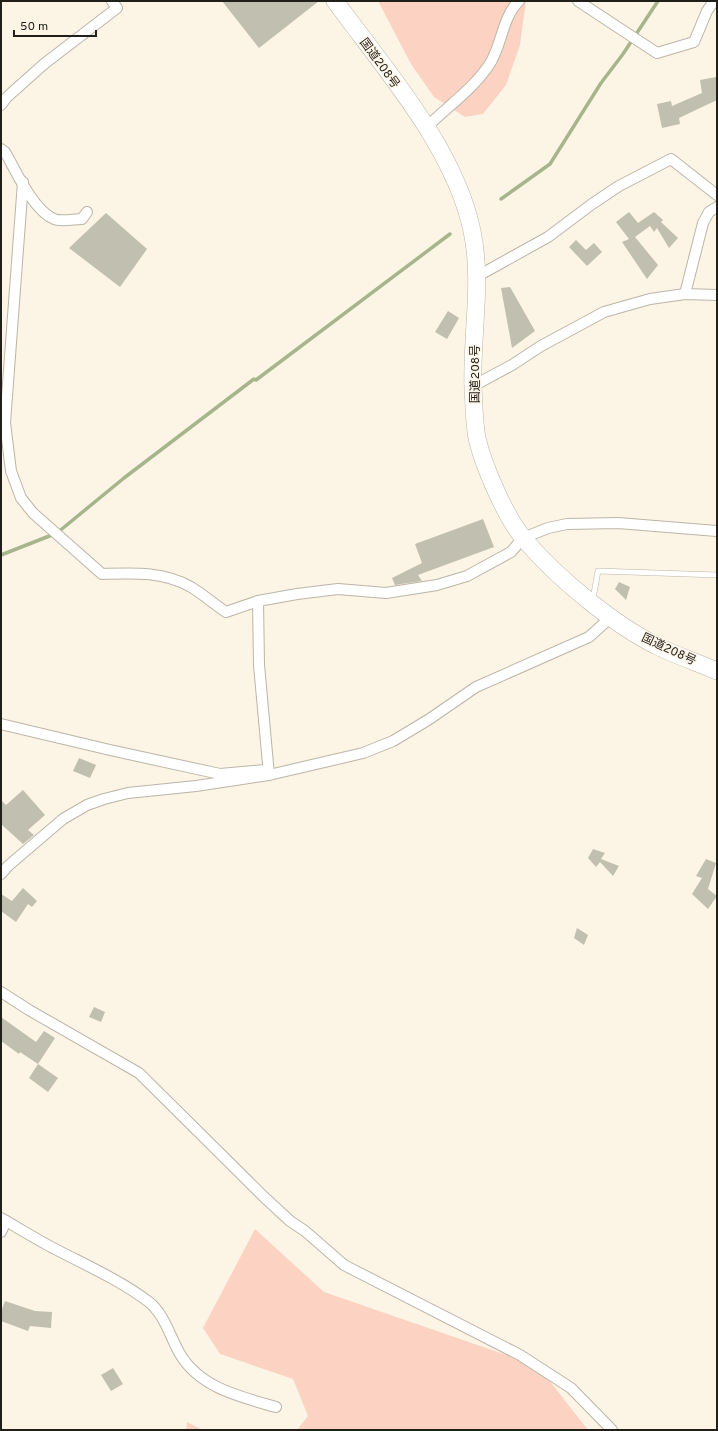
<svg xmlns="http://www.w3.org/2000/svg" width="718" height="1431" font-family="Overpass,'Noto Sans JP',sans-serif">
  <style>
    .green { fill: #fcd3c2 }
    .lines { fill: none; stroke-linecap: round; stroke-linejoin: round }
    .stream { stroke: #a7b58c; stroke-width: 3.5 }
    .building { fill: #c0bfb0 }
    .service-casing { stroke: #bcb5a7; stroke-width: 6 }
    .minor-casing { stroke: #bcb5a7; stroke-width: 12 }
    .trunk-casing { stroke: #bcb5a7; stroke-width: 18 }
    .service { stroke: #fff; stroke-width: 5 }
    .minor { stroke: #fff; stroke-width: 10 }
    .trunk { stroke: #fff; stroke-width: 17 }
    .labels { text-anchor: middle; stroke-width: 3; stroke-linejoin: round; paint-order: stroke }
    .street-label { font-size: 12px; fill: #211f1a; stroke: #fcf5e6 }
  </style>
  <rect width="100%" height="100%" fill="#fcf5e6"/>
  <g class="green">
    <polygon points="378,1 526,1 520,45 506,85 483,114 465,117 434,97 411,64"/>
    <polygon points="255,1229 324,1292 538,1366 588,1430 297,1430 308,1416 293,1379 220,1354 203,1328"/>
    <polygon points="187,1422 203,1430 186,1430"/>
  </g>
  <g class="lines">
    <g class="stream">
      <polyline points="501,199 550,164 601,83 623,54 658,1"/>
      <polyline points="1,555 57,533 124,478 254,379 256,380 450,234"/>
    </g>
  </g>
  <g class="building">
    <polygon points="222,1 319,1 259,48"/>
    <polygon points="716,77 717,100 679,118 680,124 662,128 657,104 671,101 672,106 702,93 700,80"/>
    <polygon points="629,212 638,223 654,212 663,220 661,222 678,238 669,248 657,228 654,232 650,226 635,237 658,265 647,279 622,242 629,239 616,222"/>
    <polygon points="106,213 147,249 120,287 69,248"/>
    <polygon points="576,240 586,250 594,243 602,252 587,266 569,247"/>
    <polygon points="510,287 535,331 512,348 501,288"/>
    <polygon points="448,311 459,318 447,339 435,332"/>
    <polygon points="483,519 494,547 418,575 422,581 395,585 392,578 422,563 415,544"/>
    <polygon points="619,582 630,587 626,600 615,589"/>
    <polygon points="79,758 96,765 90,778 73,771"/>
    <polygon points="23,790 45,815 28,830 34,835 23,844 1,824 1,800 6,805"/>
    <polygon points="593,849 605,853 601,859 619,866 613,876 600,862 596,867 588,858"/>
    <polygon points="706,859 716,863 708,889 717,896 708,909 692,894 702,878 696,876"/>
    <polygon points="23,888 37,901 32,907 28,904 16,922 1,911 1,894 12,901"/>
    <polygon points="577,928 588,935 584,945 574,938"/>
    <polygon points="94,1007 105,1012 101,1022 89,1017"/>
    <polygon points="1,1017 36,1042 44,1031 55,1038 38,1064 20,1052 19,1054 1,1041"/>
    <polygon points="38,1064 58,1078 48,1092 29,1078"/>
    <polygon points="5,1301 35,1311 52,1312 51,1328 30,1326 28,1331 1,1321 1,1312"/>
    <polygon points="113,1368 123,1384 111,1391 101,1375"/>
  </g>
  <g class="lines">
    <defs>
      <polyline id="service" points="593,599 598,571 717,575"/>
      <g id="minor">
        <polyline points="578,1 657,53 694,42 707,11 714,1"/>
        <polyline points="1,105 7,97 44,64 117,8 112,1"/>
        <path d="M427 127C447 107 473 89 489 65 502 46 502 17 519 1"/>
        <path d="M1 149 5 152C16 171 33 210 54 219 61 222 74 219 82 219L87 212"/>
        <path d="M23 182 5 423 11 471 21 498 33 513 102 574C133 573 163 571 191 587 204 595 214 604 226 612L258 601 297 594 338 589 386 593 437 585 467 576 511 552 523 538 548 528 567 524 618 523 717 531"/>
        <polyline points="476,277 548,237 592,204 619,186 671,159 717,195"/>
        <polyline points="685,294 703,223 709,212 717,207"/>
        <polyline points="473,386 512,365 541,346 604,312 650,299 685,294 717,295"/>
        <polyline points="258,601 259,665 269,775"/>
        <polyline points="1,724 110,750 220,774 264,770"/>
        <polyline points="1,874 8,866 63,819 87,805 104,799 128,793 196,786 269,775 363,753 393,741 428,720 476,687 589,637 610,618"/>
        <polyline points="1,992 29,1010 139,1073 264,1197 290,1221 305,1231 344,1265 520,1355 571,1388 612,1430"/>
        <path d="M1 1218C20 1229 39 1241 59 1251 90 1267 121 1281 149 1302 165 1315 170 1337 180 1354 200 1388 241 1397 276 1407"/>
        <polyline points="1,1232 6,1221"/>
      </g>
      <path id="trunk" d="M335 1C384 68 455 148 472 231 483 282 471 336 473 388 474 404 474 422 477 438 483 465 506 518 524 539 557 578 614 625 659 647 678 656 698 663 717 671"/>
    </defs>
    <use href="#service" class="service-casing"/>
    <use href="#minor" class="minor-casing"/>
    <use href="#trunk" class="trunk-casing"/>
    <use href="#service" class="service"/>
    <use href="#minor" class="minor"/>
    <use href="#trunk" class="trunk"/>
  </g>
  <g class="labels">
    <g class="street-label">
      <text transform="translate(380 63) rotate(54)" y="4">国道208号</text>
      <text transform="translate(475 374) rotate(-90)" y="4">国道208号</text>
      <text transform="translate(669 649) rotate(25)" y="4">国道208号</text>
    </g>
  </g>
  <rect width="718" height="1431" fill="none" stroke="#211f1a" stroke-width="4"/>
  <path d="M14 30v6h82v-6" fill="none" stroke="#211f1a" stroke-width="2"/>
  <text x="20" y="30" font-size="12" fill="#211f1a" stroke="#fcf5e6" stroke-width="3" paint-order="stroke">50 m</text>
</svg>
